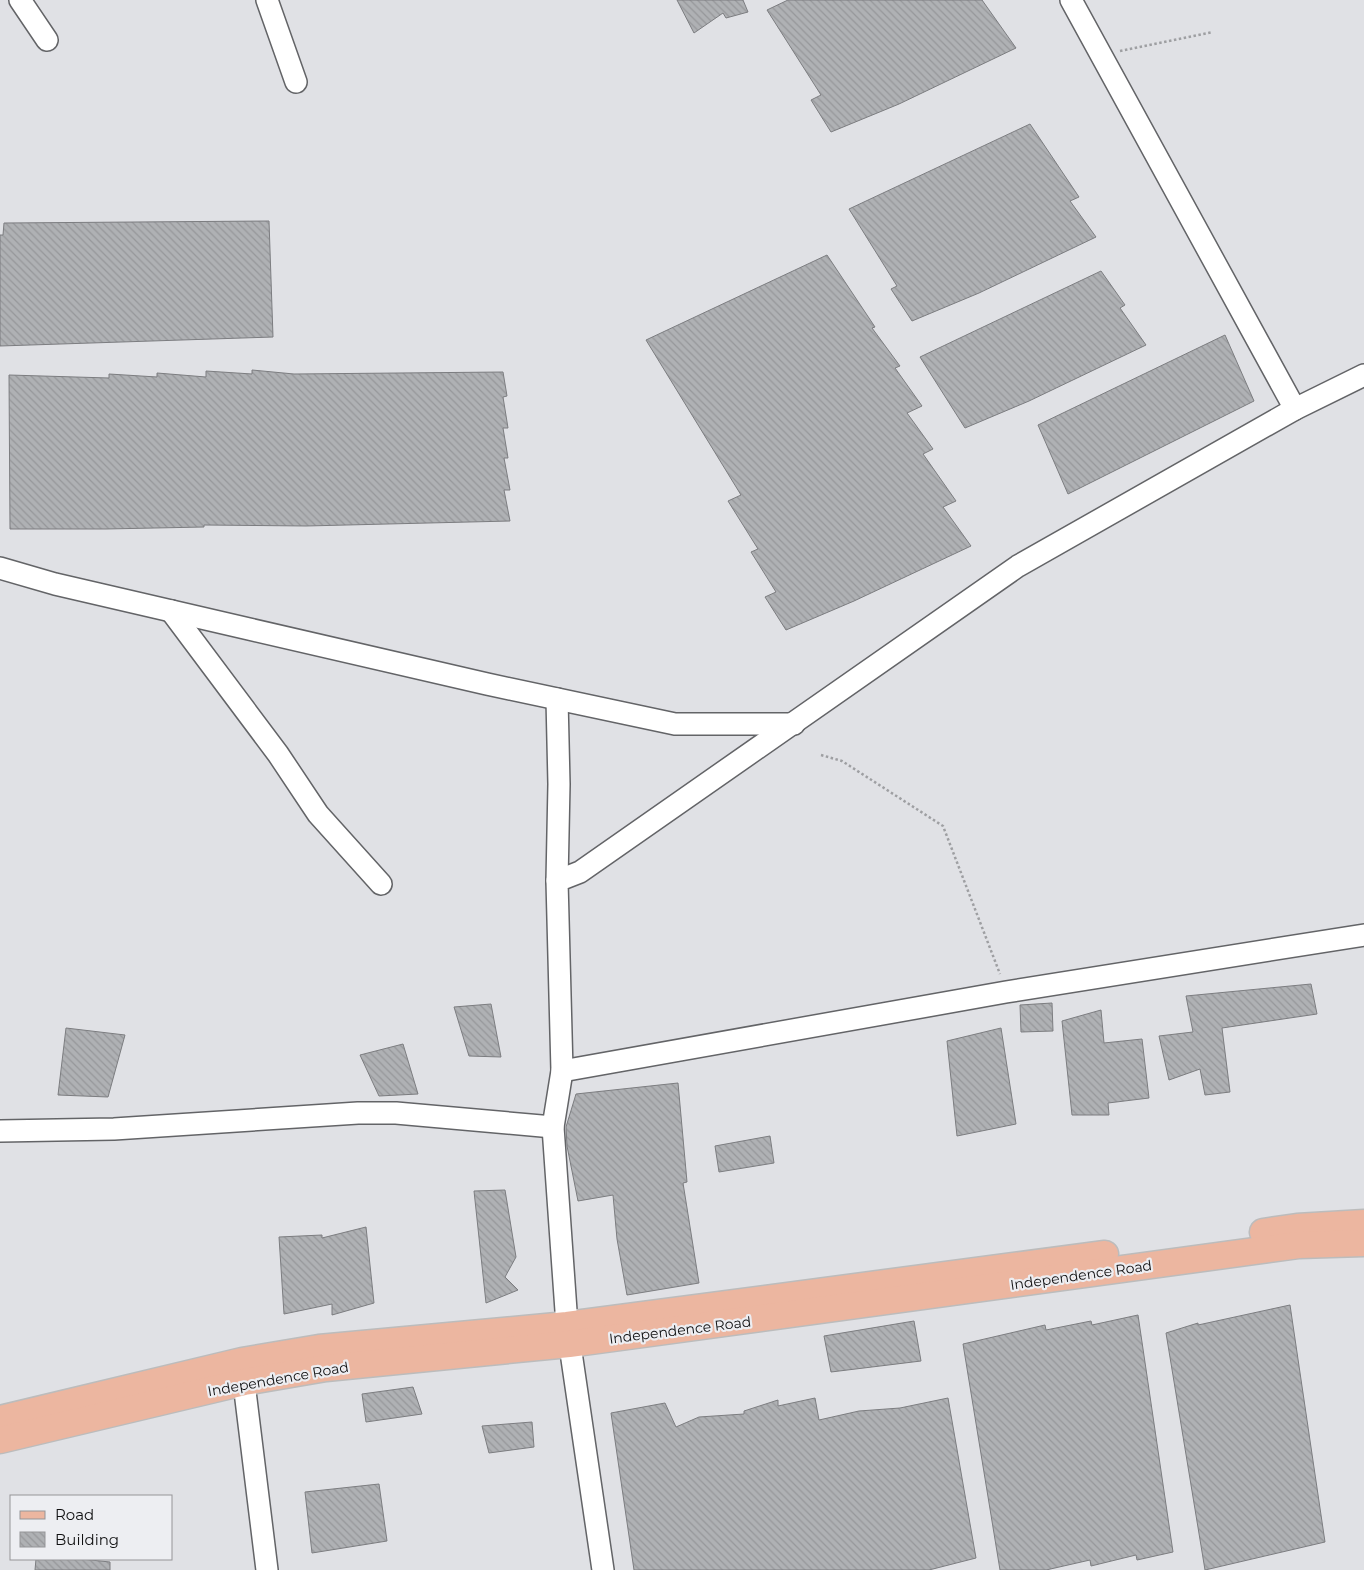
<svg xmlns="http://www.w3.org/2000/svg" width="1364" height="1570" font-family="Montserrat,sans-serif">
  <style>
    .building { fill: url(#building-back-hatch); stroke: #7c7d80 }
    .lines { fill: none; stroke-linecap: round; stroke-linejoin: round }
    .minor-casing { stroke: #636467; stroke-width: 24 }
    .major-casing { stroke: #bcbcbc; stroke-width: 29 }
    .path { stroke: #9e9fa2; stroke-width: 2.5; stroke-dasharray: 2.5 2.5; stroke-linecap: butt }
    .minor { stroke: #fff; stroke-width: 21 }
    .major { stroke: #ecb6a0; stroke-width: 26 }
    .labels { text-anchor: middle; stroke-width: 4.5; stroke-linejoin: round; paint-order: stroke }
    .street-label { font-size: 14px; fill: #101011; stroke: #edeef2 }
  </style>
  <defs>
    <pattern id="building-back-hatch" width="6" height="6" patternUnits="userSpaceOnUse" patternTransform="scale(1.25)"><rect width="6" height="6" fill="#afb1b4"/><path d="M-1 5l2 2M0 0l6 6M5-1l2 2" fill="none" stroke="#96979a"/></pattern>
  </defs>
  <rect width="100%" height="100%" fill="#e0e1e5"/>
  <g class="building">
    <polygon points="677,0 743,0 748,12 726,18 723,13 694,33"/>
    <polygon points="788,0 982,0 1016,48 899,104 831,132 811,100 821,95 767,10"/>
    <polygon points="1030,124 1079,197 1070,201 1096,237 979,293 912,321 891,289 897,286 849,209"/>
    <polygon points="269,221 273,337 0,346 0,235 3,235 4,223"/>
    <polygon points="827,255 875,327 872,328 900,366 895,368 922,406 907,413 933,449 923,454 956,501 943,507 971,546 854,601 786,630 765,597 776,592 751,552 758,549 728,501 741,495 646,340"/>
    <polygon points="1101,271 1125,305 1120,308 1146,345 1029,401 965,428 920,357"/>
    <polygon points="1225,335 1254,401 1068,494 1038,425"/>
    <polygon points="252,370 294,374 503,372 507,396 503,397 508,428 503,428 508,458 504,458 510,490 504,490 510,521 306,526 204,525 204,527 106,529 10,529 9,375 109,378 109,374 157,377 157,373 206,377 206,371 252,374"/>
    <polygon points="1311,984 1317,1014 1222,1028 1230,1092 1205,1095 1200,1069 1169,1080 1159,1036 1193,1032 1186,996"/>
    <polygon points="1052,1003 1053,1031 1021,1032 1020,1005"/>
    <polygon points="491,1004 501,1057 469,1056 454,1007"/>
    <polygon points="1101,1010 1104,1043 1142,1039 1149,1098 1108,1103 1109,1115 1072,1115 1062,1021"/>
    <polygon points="66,1028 125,1035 108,1097 58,1095"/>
    <polygon points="1001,1028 1016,1124 957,1136 947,1041"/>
    <polygon points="403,1044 418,1094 379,1096 360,1055"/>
    <polygon points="678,1083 687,1182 683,1183 699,1283 627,1295 617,1239 613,1195 578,1201 567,1146 566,1127 576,1094"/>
    <polygon points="770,1136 774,1163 719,1172 715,1146"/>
    <polygon points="505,1190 516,1257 505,1277 518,1290 486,1303 474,1191"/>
    <polygon points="366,1227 374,1303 332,1315 332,1304 284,1314 279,1237 322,1235 322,1238"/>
    <polygon points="1290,1305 1325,1542 1205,1570 1166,1333 1198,1323 1198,1325"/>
    <polygon points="1138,1315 1173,1552 1137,1560 1136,1555 1091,1566 1090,1560 1046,1570 1000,1570 963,1344 1045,1325 1046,1330 1091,1321 1092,1325"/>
    <polygon points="914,1321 921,1361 831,1372 824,1336"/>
    <polygon points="413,1387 422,1414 366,1422 362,1394"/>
    <polygon points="815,1398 819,1420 859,1411 900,1408 948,1398 976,1558 929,1570 634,1570 611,1413 665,1403 676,1427 699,1417 744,1414 744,1411 778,1400 778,1406"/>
    <polygon points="532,1422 534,1447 489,1453 482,1426"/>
    <polygon points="379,1484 387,1541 312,1553 305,1492"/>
    <polygon points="36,1559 81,1559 110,1562 110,1570 35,1570"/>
  </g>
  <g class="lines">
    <defs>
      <g id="minor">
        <polyline points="20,0 47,40"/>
        <polyline points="267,0 296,82"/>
        <polyline points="1071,0 1295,409"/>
        <polyline points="0,568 55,584 249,629 487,684 675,724 794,724"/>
        <polyline points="171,611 278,754 318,814 381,884"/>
        <polyline points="557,881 559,784 557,699"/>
        <polyline points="562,1071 1006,992 1364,935"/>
        <polyline points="0,1131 114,1129 358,1113 396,1113 553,1127"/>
        <polyline points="242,1367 267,1570"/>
        <polyline points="603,1570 567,1325 553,1127 562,1071 557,881 580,872 1018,566 1295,409 1364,375"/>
      </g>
      <g id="major">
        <polyline points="1263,1232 1297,1227 1364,1223"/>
        <polyline points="0,1419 242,1361 319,1348 567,1325 1105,1254"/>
        <polyline points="0,1440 244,1382 326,1368 569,1344 1299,1245 1364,1243"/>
      </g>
    </defs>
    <use href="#minor" class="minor-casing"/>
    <use href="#major" class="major-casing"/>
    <g class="path">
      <polyline points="1120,51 1213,32"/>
      <polyline points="821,755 842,761 943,826 1000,974"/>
    </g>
    <use href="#minor" class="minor"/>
    <use href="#major" class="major"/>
  </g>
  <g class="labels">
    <g class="street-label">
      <text transform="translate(1081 1275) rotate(-8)" y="5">Independence Road</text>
      <text transform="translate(680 1330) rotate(-7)" y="5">Independence Road</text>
      <text transform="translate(278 1379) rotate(-10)" y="5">Independence Road</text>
    </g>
  </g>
  <rect x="10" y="1495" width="162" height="65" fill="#edeef2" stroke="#959598"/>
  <rect x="20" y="1511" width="25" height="8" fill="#ecb6a0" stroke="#959598"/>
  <text x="55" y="1520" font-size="15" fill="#101011">Road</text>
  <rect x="20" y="1532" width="25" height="15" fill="url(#building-back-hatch)" stroke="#959598"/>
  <text x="55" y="1545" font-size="15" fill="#101011">Building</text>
</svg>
